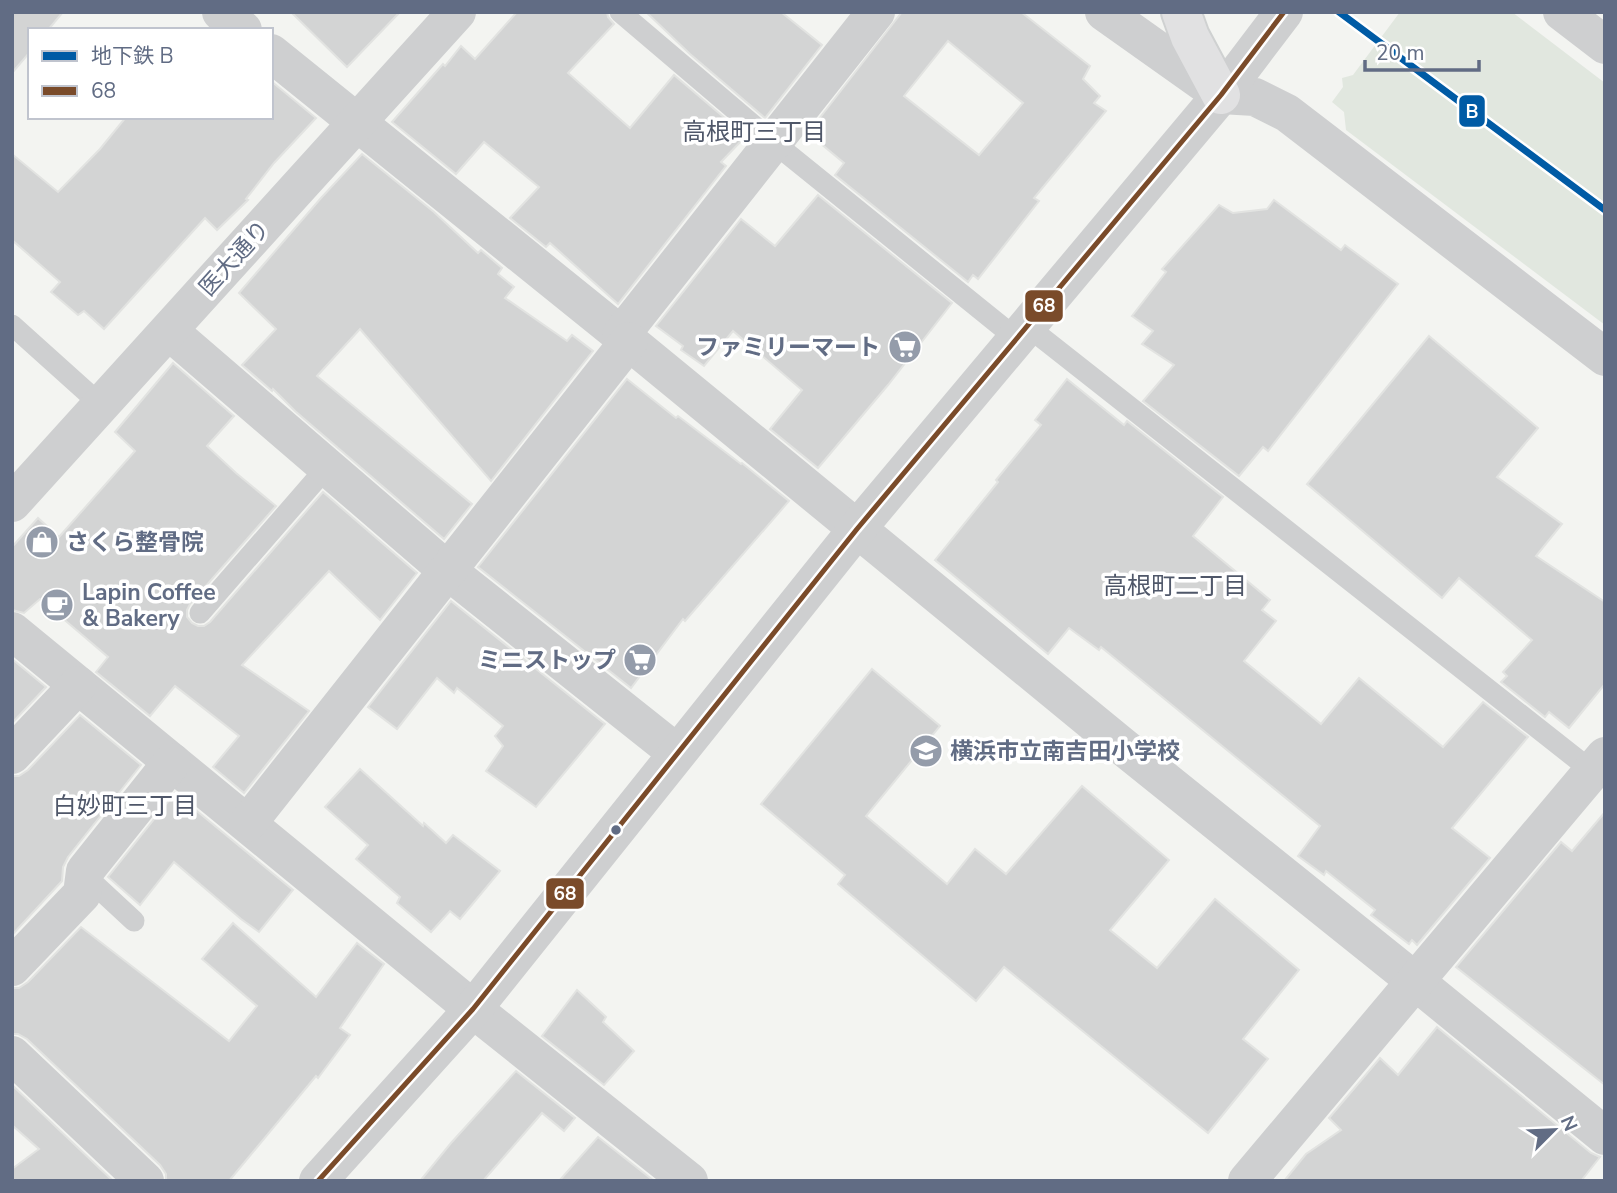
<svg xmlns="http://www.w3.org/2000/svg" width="1617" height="1193" font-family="'Nunito Sans','Noto Sans JP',sans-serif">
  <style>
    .green { fill: #e1e7df }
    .building { fill: #d3d4d4; stroke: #e2e3e1; stroke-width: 2; fill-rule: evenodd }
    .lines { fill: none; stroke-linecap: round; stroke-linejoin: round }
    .motorway-casing { stroke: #cfd1d1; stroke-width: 42 }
    .service { stroke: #cecfd0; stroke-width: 21 }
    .minor { stroke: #cecfd0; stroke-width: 38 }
    .tertiary { stroke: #cecfd0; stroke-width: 38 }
    .motorway { stroke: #e1e1e2; stroke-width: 38 }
    .bus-1-casing { stroke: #fff; stroke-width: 10 }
    .bus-1 { stroke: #7a4b2a; stroke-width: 5 }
    .metro-1-casing { stroke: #fff; stroke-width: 12 }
    .metro-1 { stroke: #005ba5; stroke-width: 7 }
    .bus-dot { fill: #616c84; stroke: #fff; stroke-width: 2.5 }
    .labels { text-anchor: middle; stroke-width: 7; stroke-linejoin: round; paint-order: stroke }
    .street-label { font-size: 23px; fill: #616c84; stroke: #fff }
    .poi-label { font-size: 23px; font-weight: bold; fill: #616c84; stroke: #fff; text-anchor: start }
    .neighbourhood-label { font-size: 24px; fill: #4f5769; stroke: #fff }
    .line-badge { stroke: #fff; stroke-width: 2.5 }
    .badge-label { font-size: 19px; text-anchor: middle; font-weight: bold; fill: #fff }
  </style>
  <rect width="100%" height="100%" fill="#f3f4f1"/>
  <polygon class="green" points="1400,12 1512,12 1605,83 1605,325 1346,130 1344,112 1332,102 1343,87 1342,78 1353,75"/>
  <g class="building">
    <polygon points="12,12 63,12 48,30 30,30 30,52 12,73"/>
    <polygon points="291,12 400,12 347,67"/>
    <polygon points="517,12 607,12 608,17 614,24 568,73 630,128 674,75 746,136 721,162 726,166 618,304 550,243 546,247 510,218 539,187 484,142 456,174 392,122 443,64 445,66 461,46 475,59"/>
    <polygon points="646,12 781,12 822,45 765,118 690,54"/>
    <path d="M902 12H1021L1090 66 1083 79 1100 96 1094 103 1106 111 1034 198 1039 201 978 279 973 275 968 282 835 175 844 163 808 133ZM948 41 1023 103 979 155 904 96Z"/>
    <polygon points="271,81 316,118 274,163 246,199 248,200 217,230 205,218 104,329 84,311 78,315 51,292 60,282 12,240 12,154 58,192 100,149 126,117 271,117"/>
    <polygon points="362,154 434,212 478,253 481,250 502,268 498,274 514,287 505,298 567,341 572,335 593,351 491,481 360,329 317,376 472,504 444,539 295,411 273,389 272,391 242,365 276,329 239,293 321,198"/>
    <polygon points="818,195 952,303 888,385 818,468 770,429 802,390 733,331 704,366 681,350 683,346 656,326 741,219 775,246"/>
    <polygon points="1274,200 1341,250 1345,245 1398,284 1268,451 1263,447 1239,476 1143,401 1174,365 1142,344 1153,331 1132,316 1166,272 1162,269 1219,205 1233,213 1267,209"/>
    <polygon points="1429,336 1538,428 1497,477 1562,524 1536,556 1605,602 1605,684 1569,728 1549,712 1545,717 1501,682 1507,676 1503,672 1532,640 1459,578 1442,598 1307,484"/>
    <polygon points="173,363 234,416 207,446 236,473 276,506 190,604 187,610 187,617 192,623 198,626 204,626 210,622 323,492 417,573 380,620 329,571 242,665 309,711 244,793 213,767 239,736 175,686 150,716 96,672 108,657 40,599 24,613 12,610 12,547 38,518 59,537 135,451 115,432"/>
    <polygon points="627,379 676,418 678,416 741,464 742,463 789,501 685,621 683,619 631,688 478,567"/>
    <polygon points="1067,379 1124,425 1127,421 1223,497 1193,536 1270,600 1262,610 1276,621 1244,661 1321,724 1359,678 1443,747 1483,702 1528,737 1452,828 1490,858 1417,945 1412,940 1409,944 1371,915 1375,910 1326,871 1324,875 1298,856 1320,826 1101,647 1099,650 1069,628 1048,654 935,560 998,482 996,480 1041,425 1035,420"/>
    <polygon points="451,601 605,724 536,807 486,771 503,746 495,736 503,726 457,688 454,693 437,678 397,729 368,707"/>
    <polygon points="12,659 46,687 12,723"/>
    <polygon points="872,669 940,726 866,816 947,884 975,849 1006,874 1082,786 1169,860 1110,930 1157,968 1215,899 1299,970 1243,1039 1268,1059 1208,1133 1004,967 976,1001 838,884 845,875 761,804"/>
    <polygon points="80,715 141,765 68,857 63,867 62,881 12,935 12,776 19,776 28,770"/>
    <polygon points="360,769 423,826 424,823 446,843 453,835 500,871 460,919 450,911 431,932 397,903 400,897 356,859 368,845 325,807"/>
    <polygon points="175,793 293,890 259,932 241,919 174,862 140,905 108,877"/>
    <polygon points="1605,812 1605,1085 1456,967 1561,842 1572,851"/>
    <polygon points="233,923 316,997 357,943 384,964 340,1028 350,1035 318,1078 316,1076 229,1181 166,1181 166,1174 160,1165 27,1039 18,1034 12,1034 12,988 19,988 28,982 81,927 229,1041 257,1006 202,959"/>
    <polygon points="577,990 606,1017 603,1022 634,1051 604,1085 542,1036"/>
    <polygon points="1437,1027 1591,1153 1600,1157 1581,1181 1284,1181 1306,1154 1341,1130 1329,1118 1380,1058 1398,1075"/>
    <polygon points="516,1071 575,1118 564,1131 542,1113 483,1181 420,1181 451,1143"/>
    <polygon points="12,1085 113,1181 12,1181 12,1169 39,1149 12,1125"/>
    <polygon points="598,1137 654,1181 559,1181"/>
  </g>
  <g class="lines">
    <defs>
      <polyline id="motorway" points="1181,12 1190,37 1221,95"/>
    </defs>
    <use href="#motorway" class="motorway-casing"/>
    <g class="service">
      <polyline points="620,12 773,142 1017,339"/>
      <polyline points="12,325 101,405"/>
      <polyline points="1027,326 1592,771"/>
      <polyline points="200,613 327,467"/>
      <polyline points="82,894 93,883 134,921"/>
    </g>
    <g class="minor">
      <polyline points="221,12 243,30"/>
      <polyline points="1562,12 1605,45"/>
      <polyline points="271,53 621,335 1122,746 1415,981 1605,1136"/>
      <polyline points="1221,95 1255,97 1287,113 1605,357"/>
      <polyline points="169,331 448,571 677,753"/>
      <polyline points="621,335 876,12"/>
      <polyline points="12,503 457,12"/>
      <polyline points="12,631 473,1009 689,1181"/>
      <polyline points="12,755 78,685"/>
      <polyline points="248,823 629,341"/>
      <polyline points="12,967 82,894 85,871 172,762"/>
      <polyline points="12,1055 145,1181"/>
      <polyline points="1247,1181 1605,756"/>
    </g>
    <g class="tertiary">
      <polyline points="1104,12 1221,95"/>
      <polyline points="318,1181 473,1009 857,529 1221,95 1284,12"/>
    </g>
    <use href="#motorway" class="motorway"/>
    <defs>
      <polyline id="bus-1" points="318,1181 473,1009 857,529 1221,95 1284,12"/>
    </defs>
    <use href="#bus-1" class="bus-1-casing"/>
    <use href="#bus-1" class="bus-1"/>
    <defs>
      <polyline id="metro-1" points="1339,12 1605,210"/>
    </defs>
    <use href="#metro-1" class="metro-1-casing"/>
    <use href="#metro-1" class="metro-1"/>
  </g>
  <defs>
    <symbol id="supermarket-disc" viewBox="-11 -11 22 22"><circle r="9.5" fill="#949caa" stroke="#fff"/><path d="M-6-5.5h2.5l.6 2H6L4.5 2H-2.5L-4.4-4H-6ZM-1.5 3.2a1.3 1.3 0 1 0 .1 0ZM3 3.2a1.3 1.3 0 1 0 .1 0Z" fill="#fff"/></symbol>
    <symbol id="shop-disc" viewBox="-11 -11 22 22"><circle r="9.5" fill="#949caa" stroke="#fff"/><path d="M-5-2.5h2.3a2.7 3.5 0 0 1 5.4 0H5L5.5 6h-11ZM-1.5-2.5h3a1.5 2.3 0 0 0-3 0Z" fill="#fff"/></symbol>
    <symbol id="cafe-disc" viewBox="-11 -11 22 22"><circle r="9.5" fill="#949caa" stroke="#fff"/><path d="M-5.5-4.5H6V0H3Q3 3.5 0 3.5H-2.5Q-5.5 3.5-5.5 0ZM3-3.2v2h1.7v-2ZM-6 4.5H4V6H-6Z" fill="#fff"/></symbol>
    <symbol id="school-disc" viewBox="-11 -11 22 22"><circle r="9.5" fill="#949caa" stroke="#fff"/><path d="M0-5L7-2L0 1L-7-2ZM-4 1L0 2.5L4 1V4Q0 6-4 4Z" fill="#fff"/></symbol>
  </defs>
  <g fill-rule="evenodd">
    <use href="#supermarket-disc" x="886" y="328" width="38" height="38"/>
    <use href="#shop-disc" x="23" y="523" width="38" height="38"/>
    <use href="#cafe-disc" x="38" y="586" width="38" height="38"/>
    <use href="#supermarket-disc" x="621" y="641" width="38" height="38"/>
    <use href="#school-disc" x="907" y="732" width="38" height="38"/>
  </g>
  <circle class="bus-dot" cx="616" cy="830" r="6"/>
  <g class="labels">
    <g class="street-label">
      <text transform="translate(234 258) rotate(-48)" y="8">医大通り</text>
    </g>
    <g class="poi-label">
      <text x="880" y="355" text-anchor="end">ファミリーマート</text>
      <text x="66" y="550">さくら整骨院</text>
      <text x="82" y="600">Lapin Coffee<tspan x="82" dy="26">&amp; Bakery</tspan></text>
      <text x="616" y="668" text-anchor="end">ミニストップ</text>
      <text x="950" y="759">横浜市立南吉田小学校</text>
    </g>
    <g class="neighbourhood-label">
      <text x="754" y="140">高根町三丁目</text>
      <text x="1175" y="594">高根町二丁目</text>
      <text x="125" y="814">白妙町三丁目</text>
    </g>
  </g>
  <g class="line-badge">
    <rect x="1458" y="94" width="28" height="34" rx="7" fill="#005ba5"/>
    <rect x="1024" y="289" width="40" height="34" rx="7" fill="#7a4b2a"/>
    <rect x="545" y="877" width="40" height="33" rx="7" fill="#7a4b2a"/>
  </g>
  <g class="badge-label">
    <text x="1472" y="118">B</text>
    <text x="1044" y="312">68</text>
    <text x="565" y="900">68</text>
  </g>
  <rect width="1617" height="1193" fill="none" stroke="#616c84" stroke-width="28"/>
  <rect x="28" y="28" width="245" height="91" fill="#ffffff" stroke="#c0c4ce" stroke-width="2"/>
  <rect x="42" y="51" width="35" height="10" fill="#005ba5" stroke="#c0c4ce" stroke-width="2"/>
  <text x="91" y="63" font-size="21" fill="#616c84">地下鉄 B</text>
  <rect x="42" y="86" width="35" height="10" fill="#7a4b2a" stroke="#c0c4ce" stroke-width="2"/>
  <text x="91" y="98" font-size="21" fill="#616c84">68</text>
  <g transform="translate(1554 1130) rotate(66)" stroke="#ffffff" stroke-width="5" paint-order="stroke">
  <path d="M0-5L12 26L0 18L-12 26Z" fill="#616c84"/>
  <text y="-10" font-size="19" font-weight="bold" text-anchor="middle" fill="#616c84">N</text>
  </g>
  <path d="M1365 60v10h114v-10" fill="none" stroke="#616c84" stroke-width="3.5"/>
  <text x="1376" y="60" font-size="21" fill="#616c84" stroke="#ffffff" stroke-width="5" paint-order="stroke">20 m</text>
</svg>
